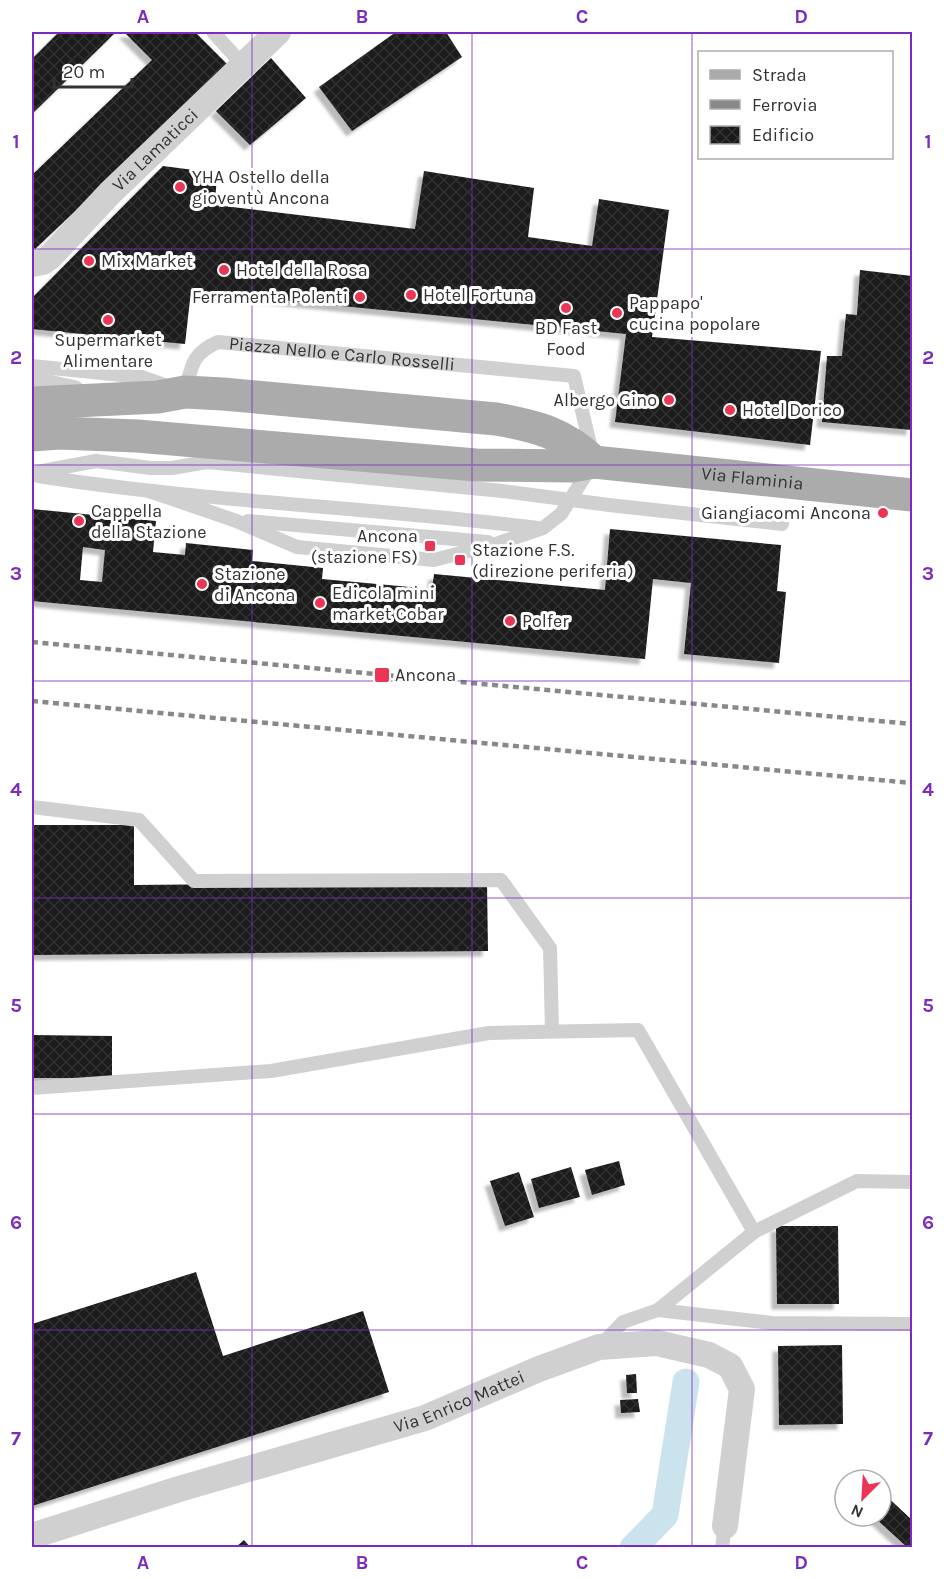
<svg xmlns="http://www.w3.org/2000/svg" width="944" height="1579" font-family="Karla,sans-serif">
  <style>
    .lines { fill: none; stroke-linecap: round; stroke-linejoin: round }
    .canal { stroke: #cbe3ed; stroke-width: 27 }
    .building { fill: url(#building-cross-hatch); fill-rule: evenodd; filter: url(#shadow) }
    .lane { stroke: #d0d0d0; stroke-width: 14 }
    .street { stroke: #d0d0d0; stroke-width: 26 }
    .primary { stroke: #ababab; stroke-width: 33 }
    .rail { stroke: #888; stroke-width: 4.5; stroke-dasharray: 6 4.5; stroke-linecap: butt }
    .grid { fill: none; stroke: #7b2cbf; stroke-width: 1.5; stroke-opacity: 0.55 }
    .poi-dot { fill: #ea3554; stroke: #fff; stroke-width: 2 }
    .labels { text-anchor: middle; stroke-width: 6; stroke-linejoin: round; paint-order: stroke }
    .street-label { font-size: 18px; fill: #333; stroke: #fff }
    .poi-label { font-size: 18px; fill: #333; stroke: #fff; text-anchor: start }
    .neatline { fill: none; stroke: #7b2cbf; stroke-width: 2 }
    .grid-label { font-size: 20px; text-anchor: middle; font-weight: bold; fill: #7b2cbf }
  </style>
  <defs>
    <pattern id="building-cross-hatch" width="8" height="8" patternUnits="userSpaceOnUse" patternTransform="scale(1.5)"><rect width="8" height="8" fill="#1a1a1a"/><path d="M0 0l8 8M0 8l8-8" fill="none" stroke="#333"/></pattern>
    <filter id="shadow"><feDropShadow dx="-5.5" dy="5.5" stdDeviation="1.5" flood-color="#0004"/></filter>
  </defs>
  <rect width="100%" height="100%" fill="#fff"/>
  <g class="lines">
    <polyline class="canal" points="633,1548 665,1515 686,1382"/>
  </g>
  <g class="building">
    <polygon points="59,32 116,32 32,114 32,59"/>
    <polygon points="124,32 195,32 229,66 35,249 32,245 32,175 152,60"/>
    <polygon points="396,32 446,32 462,57 352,131 319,87"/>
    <polygon points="271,58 306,98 250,145 216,111"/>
    <polygon points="163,166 217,173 215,205 415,229 424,171 534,188 528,237 592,246 599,199 669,210 652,337 821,351 810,445 615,422 626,334 191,291 185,344 32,329 32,298"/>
    <polygon points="860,270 912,276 912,430 822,422 827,356 842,356 846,314 857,315"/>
    <path d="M32 509 156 521 153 552 185 555 186 543 253 550 252 561 323 568 322 579 432 589 434 574 605 590 610 529 781 545 777 591 786 592 779 663 684 654 691 583 653 579 645 659 32 601ZM83 547 105 550 102 582 80 580Z"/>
    <polygon points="32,825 134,825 134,885 487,882 488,951 32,955"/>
    <polygon points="32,1035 112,1036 112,1078 32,1078"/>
    <polygon points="619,1161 625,1185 592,1195 585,1170"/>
    <polygon points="571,1167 580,1197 539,1208 531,1179"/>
    <polygon points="519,1172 534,1217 505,1226 490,1181"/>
    <polygon points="776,1226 838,1226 839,1304 777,1304"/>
    <polygon points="196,1272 223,1356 363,1311 389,1392 32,1506 32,1324"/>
    <polygon points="842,1345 843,1424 779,1425 778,1346"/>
    <polygon points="636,1374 637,1393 627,1393 626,1375"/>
    <polygon points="638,1399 640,1412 621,1413 620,1400"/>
    <polygon points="858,1471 868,1480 850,1480"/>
    <polygon points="881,1491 912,1520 912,1548 908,1548 873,1516 881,1516"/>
    <polygon points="244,1540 251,1548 235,1548"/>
  </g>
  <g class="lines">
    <g class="lane">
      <polyline points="213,32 243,65"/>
      <path id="s1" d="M32 366 142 377 185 392C192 366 191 354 218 342L574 376 594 462 561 514 543 528 499 543 434 560 297 547 234 520 149 491"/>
      <polyline points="32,473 96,461 151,468 172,468 207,462 502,491 609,505 782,524"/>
      <path d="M38 476C203 502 372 507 538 528"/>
      <polyline points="248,521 488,542"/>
      <polyline points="32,807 139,820 194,881 501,880 550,948 552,1031"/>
      <polyline points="32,1088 271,1071 489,1033 638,1030 754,1232"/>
      <polyline points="658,1310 772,1323 912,1324"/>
      <polyline points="600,1346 623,1322 658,1310 754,1232 857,1181 912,1182"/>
      <polyline points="722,1548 725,1526"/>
    </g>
    <g class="street">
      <path id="s2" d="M32 264 43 262 50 257 110 193 278 32"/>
      <polyline points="32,384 73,393"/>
      <path id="s3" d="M32 1536 179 1489 425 1418 539 1369 599 1347 657 1343 709 1355 730 1366 742 1389 725 1526"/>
    </g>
    <g class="primary">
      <path d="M32 403 158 397 185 392 223 394 496 419C536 426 564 433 594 462"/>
      <path id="s4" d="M32 435 59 433 137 436 476 465 572 466 594 462 912 495"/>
    </g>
    <g class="rail">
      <polyline points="32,642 912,724"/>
      <polyline points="32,701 912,783"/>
    </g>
  </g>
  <path class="grid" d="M252 32V1548M472 32V1548M692 32V1548M32 249H912M32 465H912M32 681H912M32 898H912M32 1114H912M32 1330H912"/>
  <g class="poi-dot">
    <circle cx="180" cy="187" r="6"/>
    <circle cx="89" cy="261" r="6"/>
    <circle cx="224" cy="270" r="6"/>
    <circle cx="411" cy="295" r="6"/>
    <circle cx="360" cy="297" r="6"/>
    <circle cx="566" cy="308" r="6"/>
    <circle cx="617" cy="313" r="6"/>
    <circle cx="108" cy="320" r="6"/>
    <circle cx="669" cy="400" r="6"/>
    <circle cx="730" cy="410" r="6"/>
    <circle cx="883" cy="513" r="6"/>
    <circle cx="79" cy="521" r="6"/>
    <rect x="424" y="540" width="12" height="12" rx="3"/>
    <rect x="454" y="554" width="12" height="12" rx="3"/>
    <circle cx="202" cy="584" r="6"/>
    <circle cx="320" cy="603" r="6"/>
    <circle cx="510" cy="621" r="6"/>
    <rect x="374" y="667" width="16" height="16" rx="3"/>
  </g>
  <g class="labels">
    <g class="street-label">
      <text dy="6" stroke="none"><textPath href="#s2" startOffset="170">Via Lamaticci</textPath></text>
      <text dy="6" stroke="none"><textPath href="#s1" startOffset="344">Piazza Nello e Carlo Rosselli</textPath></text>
      <text dy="6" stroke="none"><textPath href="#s4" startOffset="723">Via Flaminia</textPath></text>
      <text dy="6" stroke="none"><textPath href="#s3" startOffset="448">Via Enrico Mattei</textPath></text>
    </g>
    <g class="poi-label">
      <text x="192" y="183">YHA Ostello della<tspan x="192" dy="21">gioventù Ancona</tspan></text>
      <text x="101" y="267">Mix Market</text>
      <text x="236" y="276">Hotel della Rosa</text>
      <text x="423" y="301">Hotel Fortuna</text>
      <text x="348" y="303" text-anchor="end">Ferramenta Polenti</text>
      <text x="629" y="309">Pappapo'<tspan x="629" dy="21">cucina popolare</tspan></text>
      <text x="566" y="334" text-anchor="middle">BD Fast<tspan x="566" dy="21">Food</tspan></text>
      <text x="108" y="346" text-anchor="middle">Supermarket<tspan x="108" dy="21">Alimentare</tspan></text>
      <text x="657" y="406" text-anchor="end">Albergo Gino</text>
      <text x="742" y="416">Hotel Dorico</text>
      <text x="91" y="517">Cappella<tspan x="91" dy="21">della Stazione</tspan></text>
      <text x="871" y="519" text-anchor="end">Giangiacomi Ancona</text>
      <text x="418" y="542" text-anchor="end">Ancona<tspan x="418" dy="21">(stazione FS)</tspan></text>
      <text x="472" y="556">Stazione F.S.<tspan x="472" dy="21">(direzione periferia)</tspan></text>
      <text x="214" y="580">Stazione<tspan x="214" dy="21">di Ancona</tspan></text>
      <text x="332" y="599">Edicola mini<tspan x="332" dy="21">market Cobar</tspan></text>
      <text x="522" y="627">Polfer</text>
      <text x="395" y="681">Ancona</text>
    </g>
  </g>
  <rect width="944" height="1579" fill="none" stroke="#ffffff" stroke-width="66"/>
  <rect x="698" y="51" width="195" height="108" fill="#ffffff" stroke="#adadad" stroke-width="1.5"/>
  <rect x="710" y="70" width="30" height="9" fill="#ababab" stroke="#adadad" stroke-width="1.5"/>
  <text x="752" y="81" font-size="18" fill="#333333">Strada</text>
  <rect x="710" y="100" width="30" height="9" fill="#888888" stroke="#adadad" stroke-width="1.5"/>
  <text x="752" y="111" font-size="18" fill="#333333">Ferrovia</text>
  <rect x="710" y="126" width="30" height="18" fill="url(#building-cross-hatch)" stroke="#adadad" stroke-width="1.5"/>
  <text x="752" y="141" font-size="18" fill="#333333">Edificio</text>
  <g transform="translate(863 1498) rotate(204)"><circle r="28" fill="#ffffff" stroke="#adadad" stroke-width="1.5"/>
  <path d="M0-4.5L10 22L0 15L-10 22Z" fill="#ea3554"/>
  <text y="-9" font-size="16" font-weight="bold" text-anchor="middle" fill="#333333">N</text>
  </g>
  <path d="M54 78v9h78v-9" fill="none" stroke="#333333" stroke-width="3"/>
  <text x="63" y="78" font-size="18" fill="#333333" stroke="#ffffff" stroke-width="4.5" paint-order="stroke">20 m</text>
  <rect x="33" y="33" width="878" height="1513" class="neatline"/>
  <g class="grid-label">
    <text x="143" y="23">A</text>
    <text x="362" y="23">B</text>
    <text x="582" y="23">C</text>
    <text x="801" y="23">D</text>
    <text x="16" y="148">1</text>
    <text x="928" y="148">1</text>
    <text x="16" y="364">2</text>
    <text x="928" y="364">2</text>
    <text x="16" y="580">3</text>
    <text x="928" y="580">3</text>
    <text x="16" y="796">4</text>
    <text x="928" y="796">4</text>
    <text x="16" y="1012">5</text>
    <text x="928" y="1012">5</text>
    <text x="16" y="1229">6</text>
    <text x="928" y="1229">6</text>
    <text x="16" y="1445">7</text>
    <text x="928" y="1445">7</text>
    <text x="143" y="1569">A</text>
    <text x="362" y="1569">B</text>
    <text x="582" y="1569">C</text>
    <text x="801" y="1569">D</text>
  </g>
</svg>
